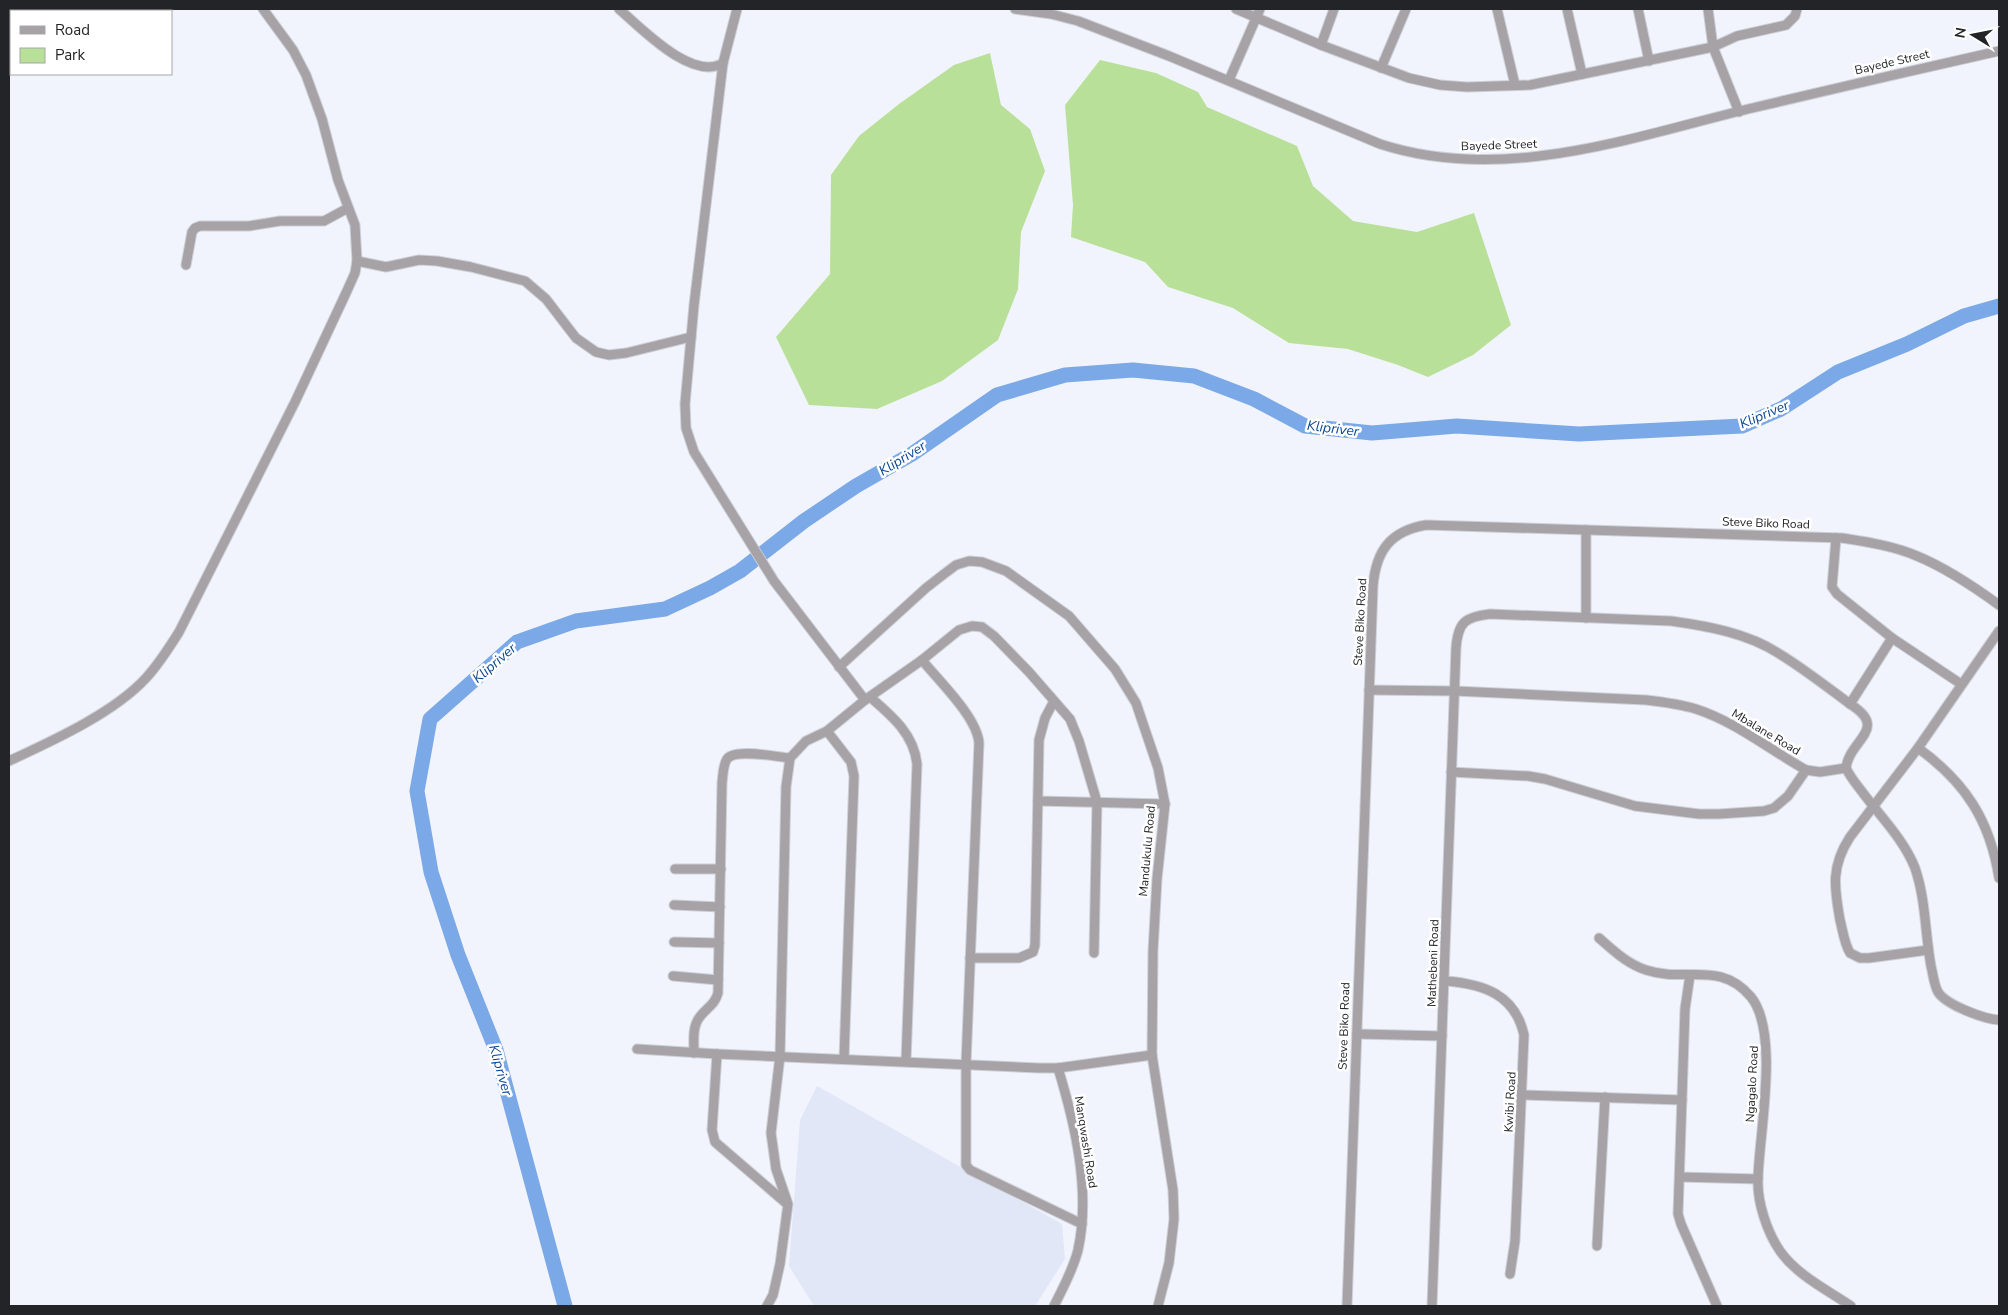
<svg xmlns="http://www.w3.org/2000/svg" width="2008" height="1315" font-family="'Nunito Sans',sans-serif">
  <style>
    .built { fill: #e2e7f7 }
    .green { fill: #b8e098 }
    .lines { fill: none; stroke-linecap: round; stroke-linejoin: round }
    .river { stroke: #7ba9e7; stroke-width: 15 }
    .minor-casing { stroke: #cccfd6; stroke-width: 11 }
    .minor { stroke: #a6a2a5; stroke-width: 9 }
    .labels { text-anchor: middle; stroke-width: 5; stroke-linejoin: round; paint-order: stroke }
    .street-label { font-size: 12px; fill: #232427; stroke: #fff }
    .water-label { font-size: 14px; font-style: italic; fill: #0a4891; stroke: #fff }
  </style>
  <rect width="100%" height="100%" fill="#f1f4fd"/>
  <polygon class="built" points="817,1086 1062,1224 1065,1259 1035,1306 814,1306 789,1266 800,1120"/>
  <g class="green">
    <polygon points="990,53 1001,105 1030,129 1045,171 1021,232 1018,289 998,340 942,381 877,409 809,405 776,337 830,274 831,175 859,136 899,104 954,65"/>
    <polygon points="1100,60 1156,73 1198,92 1207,107 1297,146 1313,186 1353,221 1417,232 1474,213 1511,325 1473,355 1428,377 1398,365 1348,349 1289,343 1233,308 1168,287 1145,262 1071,237 1073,205 1065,105"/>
  </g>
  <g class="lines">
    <polyline class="river" points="565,1306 496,1050 458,955 431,872 417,791 430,719 517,642 576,621 665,609 710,588 740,571 804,521 856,486 912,454 997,395 1065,375 1133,370 1194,376 1254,399 1305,426 1372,433 1457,426 1579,434 1742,426 1781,409 1838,372 1907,344 1964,316 1999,306"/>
    <defs>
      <g id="minor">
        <path d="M619 9C640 27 692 82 723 63L737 9"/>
        <path d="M1015 9 1051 14 1078 21 1169 56 1380 144C1503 184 1629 138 1748 109 1832 89 1915 70 1999 51"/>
        <polyline points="1236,9 1321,45 1409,78 1440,85 1467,87 1530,85 1713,47 1737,36 1786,25 1795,16 1797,9"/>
        <polyline points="1497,9 1515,85"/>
        <polyline points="1567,9 1582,74"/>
        <polyline points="1638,9 1649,61"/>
        <polyline points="1708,9 1713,47 1739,112"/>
        <polyline points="1321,45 1334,9"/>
        <polyline points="723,63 694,305 685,404 686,428 694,452 774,581 865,700"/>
        <polyline points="1381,68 1406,9"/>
        <polyline points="1229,80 1260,9"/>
        <polyline points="357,261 386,267 419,260 437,261 471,267 525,281 546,299 576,338 596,352 609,355 626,353 691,337"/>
        <polyline points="186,265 192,232 195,228 200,226 249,226 280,221 324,221 348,208"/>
        <polyline points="1586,530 1586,618"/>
        <polyline points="1836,538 1832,587 1837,594 1892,638 1961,684"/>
        <path d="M1892 638 1850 704C1890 729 1849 740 1846 768 1850 777 1857 785 1863 793 1881 817 1904 840 1915 868 1926 900 1925 934 1931 966 1933 974 1934 985 1938 992 1946 1005 1984 1019 1999 1020"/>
        <path d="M922 660C939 681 977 717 979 743L966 1064V1165L970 1170 1082 1224"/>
        <polyline points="839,667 926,588 944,574 956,565 969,561 982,562 1006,571 1069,616 1115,669 1136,703 1158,768 1165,804 1157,879 1153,951 1152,1055 1173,1190 1174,1219 1169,1263 1158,1306"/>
        <path d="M1369 690 1455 691 1646 700C1663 702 1680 704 1696 709 1736 722 1770 750 1806 770L1820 772 1846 768"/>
        <path d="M870 697C891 715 914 734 917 764L906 1061"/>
        <polyline points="827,731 851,762 854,776 844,1059"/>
        <path d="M1918 748C1965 782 1990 820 1999 878"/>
        <path d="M9 761C52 741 114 713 146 678 159 664 169 648 179 632L295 402 346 293 355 273 357 261 355 225 338 180 322 119 306 75 293 50 263 9"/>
        <polyline points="1451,772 1528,776 1545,779 1635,806 1699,814 1719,814 1764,811 1774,808 1788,796 1806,770"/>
        <polyline points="1038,801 1165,804"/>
        <polyline points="675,869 721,869"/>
        <polyline points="674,905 720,907"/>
        <path d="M1599 938C1613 950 1627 964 1646 970 1685 983 1720 960 1751 997 1780 1033 1759 1134 1758 1179 1757 1202 1767 1232 1780 1251 1797 1275 1827 1290 1851 1306"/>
        <polyline points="674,942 719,943"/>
        <path d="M1928 950 1869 958H1860L1850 953C1844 943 1843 931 1840 920 1834 887 1831 866 1850 837L1918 748 1999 631"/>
        <polyline points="970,958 1019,958 1033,952 1035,945 1039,740 1045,718 1054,701"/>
        <polyline points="1690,975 1685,1009 1678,1214 1681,1224 1717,1306"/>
        <polyline points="673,976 718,980"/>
        <path d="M1446 981C1483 984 1515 994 1524 1035L1515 1241 1510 1274"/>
        <polyline points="1357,1034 1442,1036"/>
        <polyline points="637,1049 717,1054 1039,1068 1058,1068 1152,1055"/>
        <path d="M694 1053C694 1042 692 1028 699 1018 706 1008 715 1005 718 993L722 783C723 775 723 765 727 759 735 748 777 757 790 758"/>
        <polyline points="717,1054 712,1130 715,1142 786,1203"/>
        <polyline points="1522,1095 1682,1100"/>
        <polyline points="1680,1177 1758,1179"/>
        <polyline points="1597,1246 1605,1097"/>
        <polyline points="767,1306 773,1295 780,1264 788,1204 776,1169 771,1133 780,1056 786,787 790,758 806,741 827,731 865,700 922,660 959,630 972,626 982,627 994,636 1029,672 1070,719 1079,741 1097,802 1094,953"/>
        <path d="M1054 1306C1063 1288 1073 1270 1078 1250 1091 1191 1075 1124 1058 1068"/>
        <path d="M1347 1306 1373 586C1376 551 1390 531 1426 525L1842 538C1867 542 1894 546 1917 556 1946 568 1973 586 1999 605"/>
        <path d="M1432 1306 1456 648C1458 622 1465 617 1490 614L1671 621C1707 626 1747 633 1778 653 1803 668 1827 687 1850 704"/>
      </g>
    </defs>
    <use href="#minor" class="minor-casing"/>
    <use href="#minor" class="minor"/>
  </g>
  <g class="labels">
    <g class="street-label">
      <text transform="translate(1892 62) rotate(-13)" y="4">Bayede Street</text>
      <text transform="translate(1499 145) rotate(-2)" y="4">Bayede Street</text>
      <text transform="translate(1766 523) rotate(2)" y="4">Steve Biko Road</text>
      <text transform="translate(1360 622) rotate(-87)" y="4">Steve Biko Road</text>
      <text transform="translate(1766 732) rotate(31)" y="4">Mbalane Road</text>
      <text transform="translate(1147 851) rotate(-85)" y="4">Mandukulu Road</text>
      <text transform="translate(1433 963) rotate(-88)" y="4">Mathebeni Road</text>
      <text transform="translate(1344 1026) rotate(-88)" y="4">Steve Biko Road</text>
      <text transform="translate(1752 1084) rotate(-87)" y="4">Ngagalo Road</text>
      <text transform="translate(1510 1102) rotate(-87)" y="4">Kwibi Road</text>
      <text transform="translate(1086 1142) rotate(81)" y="4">Manqwashi Road</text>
    </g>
    <g class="water-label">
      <text transform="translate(1764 414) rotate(-23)" y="5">Klipriver</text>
      <text transform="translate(1333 428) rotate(7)" y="5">Klipriver</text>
      <text transform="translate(902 458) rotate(-32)" y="5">Klipriver</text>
      <text transform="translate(494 663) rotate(-41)" y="5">Klipriver</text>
      <text transform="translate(501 1070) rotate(74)" y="5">Klipriver</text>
    </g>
  </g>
  <rect width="2008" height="1315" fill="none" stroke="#232427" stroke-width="20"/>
  <rect x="10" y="10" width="162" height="65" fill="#ffffff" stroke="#a7a7a9"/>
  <rect x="20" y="26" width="25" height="8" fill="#a6a2a5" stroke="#a7a7a9"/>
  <text x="55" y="35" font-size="15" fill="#232427">Road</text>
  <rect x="20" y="48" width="25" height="15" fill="#b8e098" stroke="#a7a7a9"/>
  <text x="55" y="60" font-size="15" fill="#232427">Park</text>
  <g transform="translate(1973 35) rotate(280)" stroke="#ffffff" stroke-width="4" paint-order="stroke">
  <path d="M0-4L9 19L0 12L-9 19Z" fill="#232427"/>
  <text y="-8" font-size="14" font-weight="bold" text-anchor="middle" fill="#232427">N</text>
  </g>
</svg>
